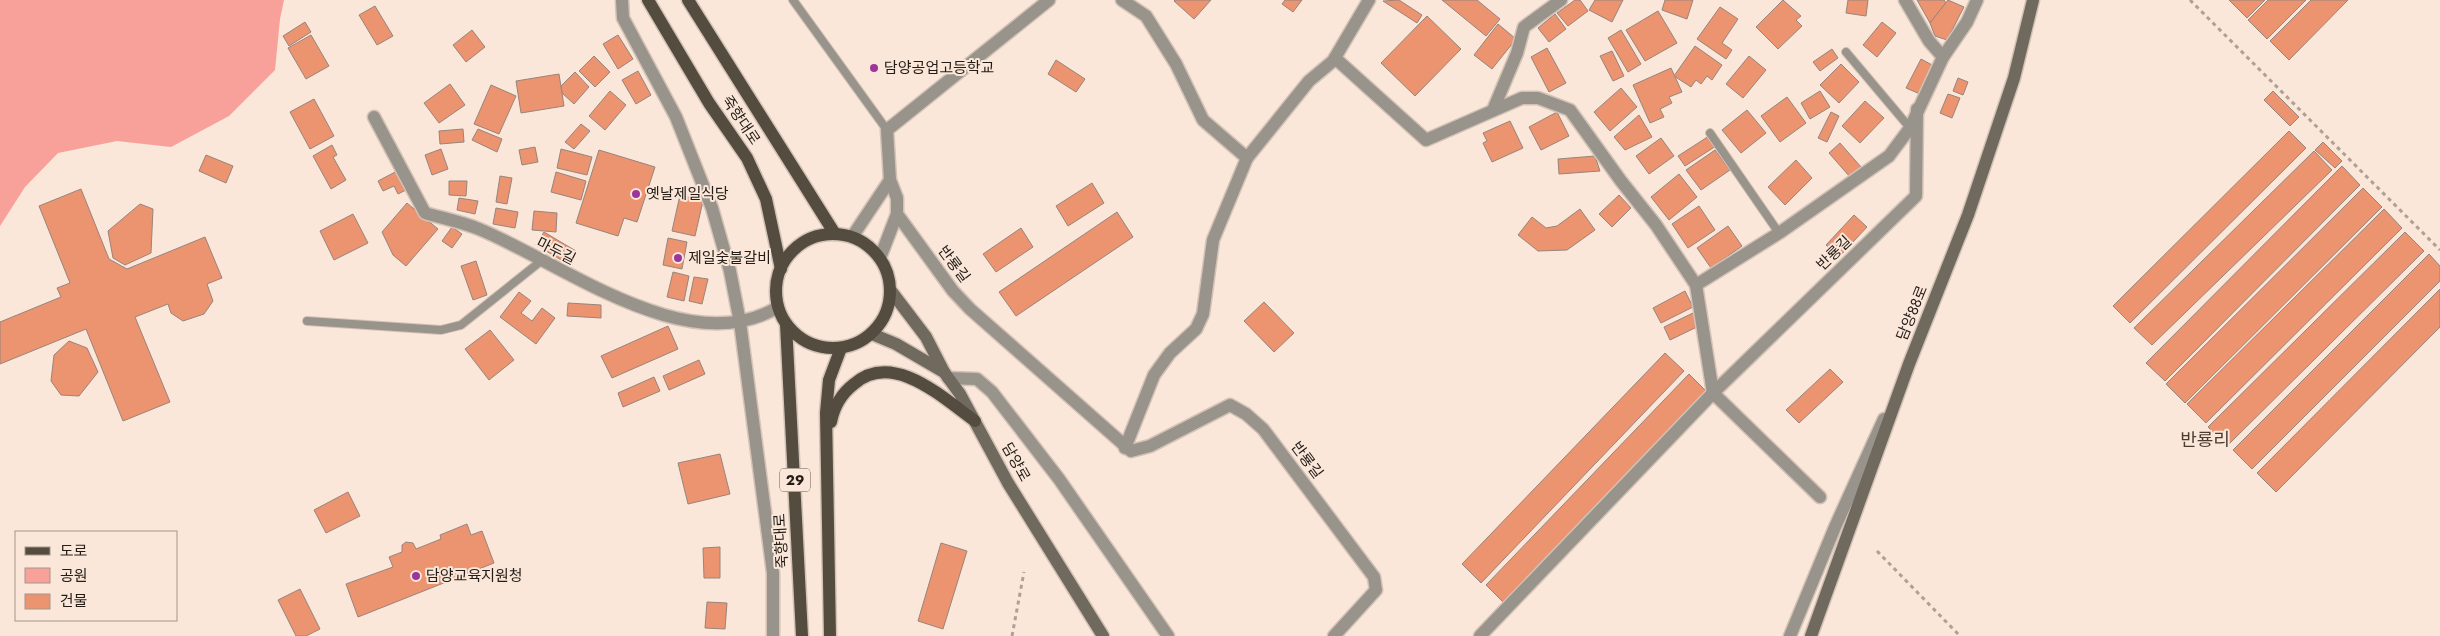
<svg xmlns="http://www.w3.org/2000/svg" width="2440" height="636" font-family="Jost,'Noto Sans KR',sans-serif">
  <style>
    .green { fill: #f8a09a }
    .building { fill: #ec9370; stroke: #98847c }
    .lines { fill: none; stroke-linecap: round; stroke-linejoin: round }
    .service-casing { stroke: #d3c2b6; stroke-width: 10 }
    .minor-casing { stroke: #d3c2b6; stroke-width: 15 }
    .tertiary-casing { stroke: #d3c2b6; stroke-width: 15 }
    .secondary-casing { stroke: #d3c2b6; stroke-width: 15 }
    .primary-casing { stroke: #d3c2b6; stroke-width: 15 }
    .path { stroke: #aea095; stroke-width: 3; stroke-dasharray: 4 4; stroke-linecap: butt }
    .service { stroke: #98938b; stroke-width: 8 }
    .minor { stroke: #98938b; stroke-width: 12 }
    .tertiary { stroke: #98938b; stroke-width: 12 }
    .secondary { stroke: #70695e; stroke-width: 12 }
    .primary { stroke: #544c3f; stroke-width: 12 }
    .poi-dot { fill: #9e3699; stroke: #fae7d9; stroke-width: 2 }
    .labels { text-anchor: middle; stroke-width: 4; stroke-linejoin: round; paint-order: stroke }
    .shield { fill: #fae7d9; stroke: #645951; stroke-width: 1 }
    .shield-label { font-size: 14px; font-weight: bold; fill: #231c17 }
    .poi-label { font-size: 15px; fill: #231c17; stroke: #fae7d9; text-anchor: start }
    .street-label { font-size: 15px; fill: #231c17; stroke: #fae7d9 }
    .quarter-label { font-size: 18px; fill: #4b3d32; stroke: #fae7d9 }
  </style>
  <rect width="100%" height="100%" fill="#fae7d9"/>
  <polygon class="green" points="0,0 284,0 280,19 275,70 229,116 171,147 117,141 58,153 25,187 0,226"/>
  <g class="building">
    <polygon points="1175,0 1211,0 1194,19 1174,1"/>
    <polygon points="1285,0 1302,0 1293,12 1282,4"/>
    <polygon points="1399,0 1422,15 1417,23 1383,1"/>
    <polygon points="1442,0 1477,0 1500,19 1486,36"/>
    <polygon points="1575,0 1580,0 1588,11 1568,26 1557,13"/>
    <polygon points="1595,0 1623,0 1612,22 1589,10"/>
    <polygon points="1665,0 1693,0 1687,19 1662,10"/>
    <polygon points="1783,0 1801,16 1796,20 1802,26 1778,49 1756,27"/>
    <polygon points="1848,0 1868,0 1866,16 1846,13"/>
    <polygon points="1917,0 1944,0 1946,3 1930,23"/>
    <polygon points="1948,0 1964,7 1947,40 1935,36 1930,23"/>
    <polygon points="2229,0 2265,0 2247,18"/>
    <polygon points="2268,0 2306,0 2267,39 2248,20"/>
    <polygon points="2311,0 2348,0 2289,60 2270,41"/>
    <polygon points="375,6 393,36 377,45 359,15"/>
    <polygon points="1720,7 1738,19 1722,43 1732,50 1726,59 1697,39"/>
    <polygon points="1658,11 1677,43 1645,61 1626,30"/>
    <polygon points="1555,14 1566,29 1549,42 1538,28"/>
    <polygon points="1427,16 1461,49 1415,96 1381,63"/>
    <polygon points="305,22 311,32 289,46 283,36"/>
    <polygon points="1882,22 1896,33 1877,57 1863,45"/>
    <polygon points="1498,24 1516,39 1492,69 1474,55"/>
    <polygon points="472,30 485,47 466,62 453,45"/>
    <polygon points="1621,30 1641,64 1628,72 1608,38"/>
    <polygon points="311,35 329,66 306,79 288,48"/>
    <polygon points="618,35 633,59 618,69 603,44"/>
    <polygon points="1695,46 1722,65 1712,80 1707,76 1701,84 1696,80 1691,87 1674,76"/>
    <polygon points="1547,48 1566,83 1549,92 1531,57"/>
    <polygon points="1832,49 1838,58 1820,71 1813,62"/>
    <polygon points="1612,51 1624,76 1613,81 1600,56"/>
    <polygon points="594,56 610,72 595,87 579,71"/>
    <polygon points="1749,56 1766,70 1743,98 1726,84"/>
    <polygon points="1921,59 1934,66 1920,94 1906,88"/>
    <polygon points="1056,60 1085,79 1076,92 1048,74"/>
    <polygon points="1841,64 1859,82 1839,103 1820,85"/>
    <polygon points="1671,68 1682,92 1669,97 1672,103 1660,109 1664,117 1650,123 1633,85"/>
    <polygon points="638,71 651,95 636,104 622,80"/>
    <polygon points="575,72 589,87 574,104 562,93 561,86"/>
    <polygon points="559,74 564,106 521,113 516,81"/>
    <polygon points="1958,78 1968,82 1963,95 1953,91"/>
    <polygon points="450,84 465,105 439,123 424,103"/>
    <polygon points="491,85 516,96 499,134 474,124"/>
    <polygon points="1621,88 1637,107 1610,131 1594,112"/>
    <polygon points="610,91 626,105 605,130 589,116"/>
    <polygon points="1820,91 1830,107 1810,119 1801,103"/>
    <polygon points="2273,91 2299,117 2290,126 2264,100"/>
    <polygon points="1948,94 1960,98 1952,118 1940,113"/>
    <polygon points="1787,97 1806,123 1780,142 1761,116"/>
    <polygon points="314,99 334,136 310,149 290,112"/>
    <polygon points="1865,101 1884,118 1860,143 1842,126"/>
    <polygon points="1747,110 1766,133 1741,153 1722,130"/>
    <polygon points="1557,112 1569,136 1541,150 1529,127"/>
    <polygon points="1831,112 1839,116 1827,142 1818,138"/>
    <polygon points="1639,115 1652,137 1625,150 1614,137"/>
    <polygon points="1510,121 1523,148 1492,162 1483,143 1487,141 1483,133"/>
    <polygon points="581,124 590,131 574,149 565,142"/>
    <polygon points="463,129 464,142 440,144 439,131"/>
    <polygon points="478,129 502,139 497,152 472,140"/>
    <polygon points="2289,131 2306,148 2130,323 2113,306"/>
    <polygon points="1709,136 1716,146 1685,166 1678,156"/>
    <polygon points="1661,138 1674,156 1649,174 1636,156"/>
    <polygon points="2323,142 2342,161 2335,168 2315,150"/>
    <polygon points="1840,143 1861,167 1850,177 1829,153"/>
    <polygon points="332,145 337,155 333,157 346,180 331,189 313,156"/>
    <polygon points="535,147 538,162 522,165 519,150"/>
    <polygon points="441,149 448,169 432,175 425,155"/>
    <polygon points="561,149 592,157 587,175 557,168"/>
    <polygon points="599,150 655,167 637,222 624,218 618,236 576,223"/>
    <polygon points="1715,150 1730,170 1701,190 1686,170"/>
    <polygon points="2314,151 2332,170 2152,345 2134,328"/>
    <polygon points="206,155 233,166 226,183 199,171"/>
    <polygon points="1595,156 1600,171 1559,174 1558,159"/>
    <polygon points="1796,160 1812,178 1785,205 1768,187"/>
    <polygon points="2342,166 2360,185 2165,381 2146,363"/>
    <polygon points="399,170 408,189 398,194 394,186 383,191 378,181"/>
    <polygon points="556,172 586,181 581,200 551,192"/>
    <polygon points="1679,174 1697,197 1669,220 1651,197"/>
    <polygon points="500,176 512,178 507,204 496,202"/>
    <polygon points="449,181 467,181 466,196 449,195"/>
    <polygon points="1092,183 1104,203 1068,226 1056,206"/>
    <polygon points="2363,188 2382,207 2185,403 2166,384"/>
    <polygon points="81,189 109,259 127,269 205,237 222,278 207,284 213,301 204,314 183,321 171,313 168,304 135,317 170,402 123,421 86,329 0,364 0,322 61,297 57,288 70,283 39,206"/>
    <polygon points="680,195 703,201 695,236 672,231"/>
    <polygon points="1619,195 1631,208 1612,227 1599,214"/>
    <polygon points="459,198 478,201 475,214 457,210"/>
    <polygon points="407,203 438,229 406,266 393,255 382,232"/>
    <polygon points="140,204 153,209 151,253 125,265 113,258 108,231"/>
    <polygon points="1699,206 1715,230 1688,248 1672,224"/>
    <polygon points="496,208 518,212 515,228 493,224"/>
    <polygon points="1580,209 1595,230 1567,250 1538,251 1518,235 1532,217 1546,228 1557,226"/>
    <polygon points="2384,209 2402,228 2206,423 2187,404"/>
    <polygon points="534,211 557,213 556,232 532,230"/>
    <polygon points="1117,212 1133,237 1016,316 999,292"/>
    <polygon points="353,214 368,243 334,260 320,231"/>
    <polygon points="1854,215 1867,227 1839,257 1826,245"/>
    <polygon points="1728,226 1742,246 1711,268 1697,248"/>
    <polygon points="452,227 462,234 452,248 442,241"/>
    <polygon points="1021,228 1033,247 996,272 983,254"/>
    <polygon points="544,232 576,251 568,264 536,245"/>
    <polygon points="2405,232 2424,251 2227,446 2208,427"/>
    <polygon points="668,238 687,242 682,269 663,265"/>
    <polygon points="2429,254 2440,266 2440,281 2252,469 2233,450"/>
    <polygon points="476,261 487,295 473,300 461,266"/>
    <polygon points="673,272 689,276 684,301 667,297"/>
    <polygon points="694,277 708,279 702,304 689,301"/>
    <polygon points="2440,289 2440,327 2276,492 2257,473"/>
    <polygon points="1685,291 1693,307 1661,323 1653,308"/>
    <polygon points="519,292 531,301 521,313 532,321 542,308 555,318 536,344 500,317"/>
    <polygon points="1264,302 1294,333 1274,352 1244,321"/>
    <polygon points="568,303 601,305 601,318 567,316"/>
    <polygon points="1693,313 1699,326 1670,340 1664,327"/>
    <polygon points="668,326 678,349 612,378 601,356"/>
    <polygon points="490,330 514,360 489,380 465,349"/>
    <polygon points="69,341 87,348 98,372 79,396 61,395 51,381 54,355"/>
    <polygon points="1665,353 1684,371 1481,583 1462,564"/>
    <polygon points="699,360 705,374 669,390 663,376"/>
    <polygon points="1830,369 1843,382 1799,423 1786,410"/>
    <polygon points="1689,374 1706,391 1503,602 1486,585"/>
    <polygon points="654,377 660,391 623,407 618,393"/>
    <polygon points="720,454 730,494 688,504 678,463"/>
    <polygon points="348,492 360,516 326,533 314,510"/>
    <polygon points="467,524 471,535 482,531 494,563 358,617 346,584 393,567 389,557 402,552 402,545 406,542 413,543 416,549 441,539 440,535"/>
    <polygon points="941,543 967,551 943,629 918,621"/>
    <polygon points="720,547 720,578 704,578 703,548"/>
    <polygon points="300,589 320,629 306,636 296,636 278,600"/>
    <polygon points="707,602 727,603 725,629 705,628"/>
  </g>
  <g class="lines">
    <defs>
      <g id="service">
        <polyline points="793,0 887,130"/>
        <polyline points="1846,52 1910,128"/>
        <polyline points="1710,133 1779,233"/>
        <polyline points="307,321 441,330 461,325 541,261"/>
      </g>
      <g id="minor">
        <polyline points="1122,0 1146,16 1176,64 1203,120 1247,158"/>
        <polyline points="1905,0 1929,41 1943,57"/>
        <polyline points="1335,58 1426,140 1522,98 1538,98 1570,110 1621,181 1656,225 1696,285 1713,393 1820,497"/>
        <polyline points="1493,110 1517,53 1524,27 1561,0"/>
        <path d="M374 117 425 213C442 218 462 222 479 229 562 263 688 362 778 307"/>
        <polyline points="897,214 953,291 970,309 1131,451 1150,446 1230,405 1246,414 1263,429 1374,577 1376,590 1334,636"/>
        <polyline points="852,237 890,180"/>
        <polyline points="880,258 897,214 897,198 890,180 887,130 1049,0"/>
        <polyline points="1696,285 1779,233 1889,156 1910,128 1943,57 1967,22 1977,0"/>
        <polyline points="948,378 977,379 992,392 1059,479 1168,636"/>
        <polyline points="1125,448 1154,375 1170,353 1196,329 1203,314 1213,240 1247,158 1309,81 1333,61 1369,0"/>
        <polyline points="1480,636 1713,393 1916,196 1917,109"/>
        <polyline points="1790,636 1835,527 1884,419"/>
      </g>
      <polyline id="tertiary" points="622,0 623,18 676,117 712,208 730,271 740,322 773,573 773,636"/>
      <g id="secondary">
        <polyline points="891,291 926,337 944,372"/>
        <polyline points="872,334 896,344 944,372 960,394 1008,483 1103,636"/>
        <polyline points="1811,636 1909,364 1968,215 2014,78 2033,0"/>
      </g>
      <g id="primary">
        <polyline points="648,0 709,103 747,158 766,199 781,269"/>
        <polyline points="688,0 835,234"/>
        <circle cx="833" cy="291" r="57"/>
        <polyline points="786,324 802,636"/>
        <path d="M831 422C834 406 841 394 854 384 893 350 943 398 975 421"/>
        <polyline points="830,636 826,413 829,380 841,348"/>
      </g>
    </defs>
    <use href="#service" class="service-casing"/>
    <use href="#minor" class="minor-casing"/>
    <use href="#tertiary" class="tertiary-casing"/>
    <use href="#secondary" class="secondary-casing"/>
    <use href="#primary" class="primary-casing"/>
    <g class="path">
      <polyline points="2190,0 2440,250"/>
      <polyline points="1877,551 1960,636"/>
      <polyline points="1012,636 1024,572"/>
    </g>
    <use href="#service" class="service"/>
    <use href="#minor" class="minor"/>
    <use href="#tertiary" class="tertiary"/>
    <use href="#secondary" class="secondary"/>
    <use href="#primary" class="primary"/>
  </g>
  <g class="poi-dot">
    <circle cx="874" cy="68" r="5"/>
    <circle cx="636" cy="194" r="5"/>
    <circle cx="678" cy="258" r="5"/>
    <circle cx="416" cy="576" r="5"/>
  </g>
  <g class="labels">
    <rect class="shield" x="780" y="468.5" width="30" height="23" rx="4"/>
    <g class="shield-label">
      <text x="795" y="485">29</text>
    </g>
    <g class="poi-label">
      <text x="884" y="73">담양공업고등학교</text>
      <text x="646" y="199">옛날제일식당</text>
      <text x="688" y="263">제일숯불갈비</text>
      <text x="426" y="581">담양교육지원청</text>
    </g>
    <g class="street-label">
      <text transform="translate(741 120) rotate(56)" y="5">죽향대로</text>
      <text transform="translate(556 251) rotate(27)" y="5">마두길</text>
      <text transform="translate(1834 253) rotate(-44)" y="5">반룡길</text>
      <text transform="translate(954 264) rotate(53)" y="5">반룡길</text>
      <text transform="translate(1912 313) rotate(-68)" y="5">담양88로</text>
      <text transform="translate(1307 460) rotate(53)" y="5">반룡길</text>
      <text transform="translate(1016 462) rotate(61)" y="5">담양로</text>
      <text transform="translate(781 541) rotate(-93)" y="5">죽향대로</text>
    </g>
    <g class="quarter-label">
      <text x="2205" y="446">반룡리</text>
    </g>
  </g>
  <rect x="15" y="531" width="162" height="90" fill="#fae7d9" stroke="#a4968b"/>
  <rect x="25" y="547" width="25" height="8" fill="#544c3f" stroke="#a4968b"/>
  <text x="60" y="556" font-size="15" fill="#231c17">도로</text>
  <rect x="25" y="568" width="25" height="15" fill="#f8a09a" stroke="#a4968b"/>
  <text x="60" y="581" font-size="15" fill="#231c17">공원</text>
  <rect x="25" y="594" width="25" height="15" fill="#ec9370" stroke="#a4968b"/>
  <text x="60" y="606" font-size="15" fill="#231c17">건물</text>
</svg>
